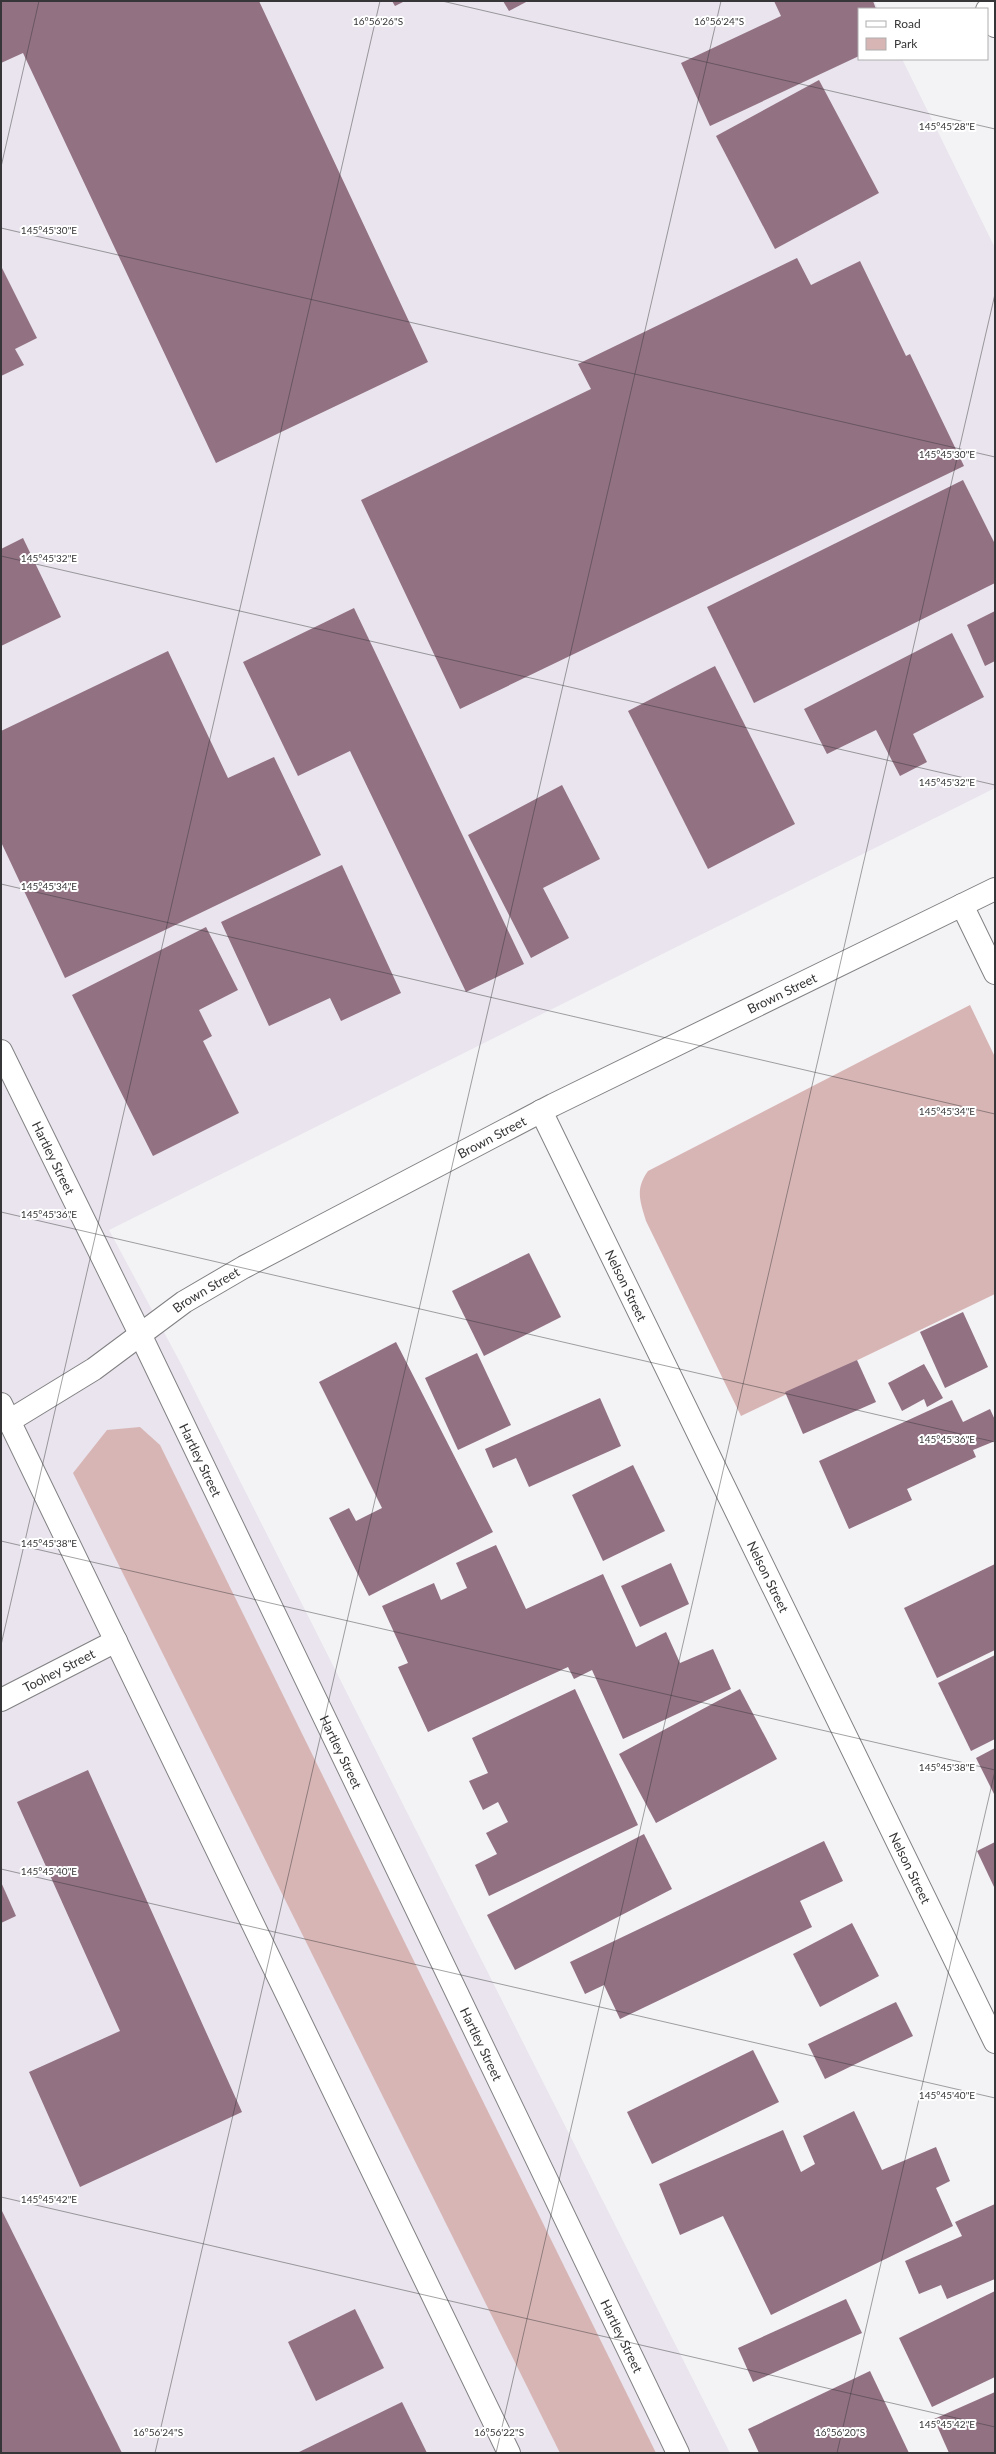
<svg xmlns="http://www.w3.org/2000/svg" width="996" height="2454" font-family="Lato,sans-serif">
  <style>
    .built { fill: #e9e4ed }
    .green { fill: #d8b5b5 }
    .building { fill: #927183 }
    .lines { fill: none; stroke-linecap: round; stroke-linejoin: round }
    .street-casing { stroke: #828083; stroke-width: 24 }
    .street { stroke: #fff; stroke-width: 22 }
    .ticks { fill: none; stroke: #363537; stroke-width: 1; stroke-opacity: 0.45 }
    .labels { text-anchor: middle; stroke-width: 4; stroke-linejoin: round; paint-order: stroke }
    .street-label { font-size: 13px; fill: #363537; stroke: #fff }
    .ticks-label { font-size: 10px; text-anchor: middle; fill: #363537; stroke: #fff; stroke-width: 4; stroke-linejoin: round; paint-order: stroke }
  </style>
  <rect width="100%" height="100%" fill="#f3f2f5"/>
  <polygon class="built" points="1,1 874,1 878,9 859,9 859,59 902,59 995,248 995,788 109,1230 181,1364 730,2453 1,2453"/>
  <g class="green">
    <path d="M970 1005 995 1057V1294L741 1416 646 1221C640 1201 635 1189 648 1171Z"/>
    <polygon points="140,1427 160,1445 656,2453 560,2453 73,1473 107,1430"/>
  </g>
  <g class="building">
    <polygon points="1,1 259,1 428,362 216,463 23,53 1,63"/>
    <polygon points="392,1 405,1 395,6"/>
    <polygon points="503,1 528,1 509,11"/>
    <polygon points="774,1 873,1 876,9 859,9 859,56 710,126 681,63 781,16"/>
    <polygon points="819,80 879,193 775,249 716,136"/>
    <polygon points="797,258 811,285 860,261 906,356 910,354 964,466 460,709 361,500 591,389 578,364"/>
    <polygon points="1,266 37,338 15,349 24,365 1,376"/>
    <polygon points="963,480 995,544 995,583 754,703 707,607"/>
    <polygon points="23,538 61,617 1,646 1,549"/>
    <polygon points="354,608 524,964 466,992 350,751 298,776 243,662"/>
    <polygon points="995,611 995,661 985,666 967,625"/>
    <polygon points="952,633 984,697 913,734 927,762 900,776 876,730 827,754 804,709"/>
    <polygon points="168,651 228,778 274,757 321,855 65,978 1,842 1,731"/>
    <polygon points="715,666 795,824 708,869 628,711"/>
    <polygon points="562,785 600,859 543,888 569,938 531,958 468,835"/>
    <polygon points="342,865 401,993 341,1021 330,998 269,1026 221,922"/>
    <polygon points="206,927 238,990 199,1010 212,1036 203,1041 239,1113 153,1156 72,995"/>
    <polygon points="529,1253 561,1317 484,1356 452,1291"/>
    <polygon points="963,1312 988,1367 945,1388 920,1332"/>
    <polygon points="396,1342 493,1532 369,1596 329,1518 349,1508 356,1521 382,1508 319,1382"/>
    <polygon points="477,1353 511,1425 458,1450 425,1378"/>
    <polygon points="857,1360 876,1402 803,1434 785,1392"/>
    <polygon points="924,1364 943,1398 927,1407 924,1399 902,1411 888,1383"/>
    <polygon points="600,1398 621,1446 529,1487 516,1458 493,1468 485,1449"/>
    <polygon points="952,1400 963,1422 990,1409 995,1420 995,1441 973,1450 976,1457 907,1489 912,1500 849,1529 819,1461"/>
    <polygon points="633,1465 665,1531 603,1561 572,1495"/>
    <polygon points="496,1545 526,1609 603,1574 636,1647 666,1632 680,1663 713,1649 731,1689 623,1739 592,1670 574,1679 568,1667 428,1732 398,1667 408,1663 382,1606 434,1583 441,1600 467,1588 456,1563"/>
    <polygon points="671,1563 689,1604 640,1627 621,1586"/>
    <polygon points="995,1564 995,1650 937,1678 904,1608"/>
    <polygon points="995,1655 995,1739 971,1751 938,1683"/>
    <polygon points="575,1689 638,1825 489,1896 475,1865 497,1854 486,1833 508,1822 498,1802 483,1810 469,1781 488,1773 472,1738"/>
    <polygon points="740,1689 777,1759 656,1823 619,1754"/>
    <polygon points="995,1748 995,1796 976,1758"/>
    <polygon points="88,1770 242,2112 80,2187 29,2072 120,2031 17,1802"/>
    <polygon points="644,1834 672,1889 515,1970 487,1915"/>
    <polygon points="824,1841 843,1881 800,1901 812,1927 620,2019 604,1985 585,1994 570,1962"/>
    <polygon points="995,1842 995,1889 977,1851"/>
    <polygon points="1,1882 16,1916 1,1923"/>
    <polygon points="852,1923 879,1976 820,2007 793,1954"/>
    <polygon points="896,2002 913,2036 825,2079 808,2044"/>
    <polygon points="753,2050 779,2102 652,2164 627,2112"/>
    <polygon points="854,2111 882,2170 936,2147 950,2181 936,2188 953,2226 771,2315 723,2216 680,2235 659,2184 783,2130 801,2172 815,2164 803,2136"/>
    <polygon points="995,2204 995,2279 947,2299 941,2285 919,2294 905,2261 962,2236 955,2222"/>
    <polygon points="1,2209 122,2453 1,2453"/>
    <polygon points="995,2291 995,2377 932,2407 899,2338"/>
    <polygon points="846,2299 862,2333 753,2382 738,2348"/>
    <polygon points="355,2309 384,2368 316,2401 288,2342"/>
    <polygon points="870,2371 909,2453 759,2453 748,2429"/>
    <polygon points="995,2392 995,2453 949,2453 934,2419"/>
    <polygon points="402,2402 427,2453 297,2453"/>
  </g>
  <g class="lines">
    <defs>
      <g id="street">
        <polyline points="987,10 995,26"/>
        <polyline points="962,905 995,973"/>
        <path id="s1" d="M1 1051 140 1334 678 2453"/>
        <path id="s2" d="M541 1111 995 2042"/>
        <polyline points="1,1404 509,2453"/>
        <path id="s3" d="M9 1421 94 1369 184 1302 244 1267 553 1105 995 889"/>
        <path id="s4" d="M1 1700 116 1641"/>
      </g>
    </defs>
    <use href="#street" class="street-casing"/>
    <use href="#street" class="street"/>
  </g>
  <path class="ticks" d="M442 1 995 129M1 167 39 1M1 228 995 457M1 556 995 785M1 884 995 1114M1 1212 995 1442M1 1541 995 1770M1 1645 380 1M1 1869 995 2098M1 2197 995 2427M155 2453 721 1M496 2453 995 294M837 2453 995 1771"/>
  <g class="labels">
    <g class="street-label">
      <text dy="5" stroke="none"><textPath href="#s3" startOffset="885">Brown Street</textPath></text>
      <text dy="5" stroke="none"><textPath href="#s3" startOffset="561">Brown Street</textPath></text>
      <text dy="5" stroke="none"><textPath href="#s1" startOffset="119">Hartley Street</textPath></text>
      <text dy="5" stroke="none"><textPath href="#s2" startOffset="194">Nelson Street</textPath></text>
      <text dy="5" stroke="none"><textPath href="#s3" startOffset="237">Brown Street</textPath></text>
      <text dy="5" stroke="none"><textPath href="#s1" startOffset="455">Hartley Street</textPath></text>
      <text dy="5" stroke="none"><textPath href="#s2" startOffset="518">Nelson Street</textPath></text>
      <text dy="5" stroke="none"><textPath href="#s4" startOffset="65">Toohey Street</textPath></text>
      <text dy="5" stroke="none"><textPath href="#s1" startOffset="779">Hartley Street</textPath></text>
      <text dy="5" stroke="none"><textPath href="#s2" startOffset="842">Nelson Street</textPath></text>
      <text dy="5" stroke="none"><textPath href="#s1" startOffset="1103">Hartley Street</textPath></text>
      <text dy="5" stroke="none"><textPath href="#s1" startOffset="1427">Hartley Street</textPath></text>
    </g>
  </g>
  <g class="ticks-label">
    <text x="378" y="25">16°56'26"S</text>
    <text x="719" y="25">16°56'24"S</text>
    <text x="947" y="130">145°45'28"E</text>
    <text x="49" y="234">145°45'30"E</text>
    <text x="947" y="458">145°45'30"E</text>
    <text x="49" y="562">145°45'32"E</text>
    <text x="947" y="786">145°45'32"E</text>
    <text x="49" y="890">145°45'34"E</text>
    <text x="947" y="1115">145°45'34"E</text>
    <text x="49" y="1218">145°45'36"E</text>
    <text x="947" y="1443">145°45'36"E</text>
    <text x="49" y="1547">145°45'38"E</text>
    <text x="947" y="1771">145°45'38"E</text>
    <text x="49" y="1875">145°45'40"E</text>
    <text x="947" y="2099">145°45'40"E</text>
    <text x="49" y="2203">145°45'42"E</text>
    <text x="947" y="2428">145°45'42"E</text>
    <text x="158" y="2436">16°56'24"S</text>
    <text x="499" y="2436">16°56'22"S</text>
    <text x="840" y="2436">16°56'20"S</text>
  </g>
  <rect width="996" height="2454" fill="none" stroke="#363537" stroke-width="4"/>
  <rect x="858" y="8" width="130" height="52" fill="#ffffff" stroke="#afaeaf"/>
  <rect x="866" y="21" width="20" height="6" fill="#ffffff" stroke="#afaeaf"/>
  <text x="894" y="28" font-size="12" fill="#363537">Road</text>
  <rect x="866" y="38" width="20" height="12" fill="#d8b5b5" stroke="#afaeaf"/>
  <text x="894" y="48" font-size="12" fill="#363537">Park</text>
</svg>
